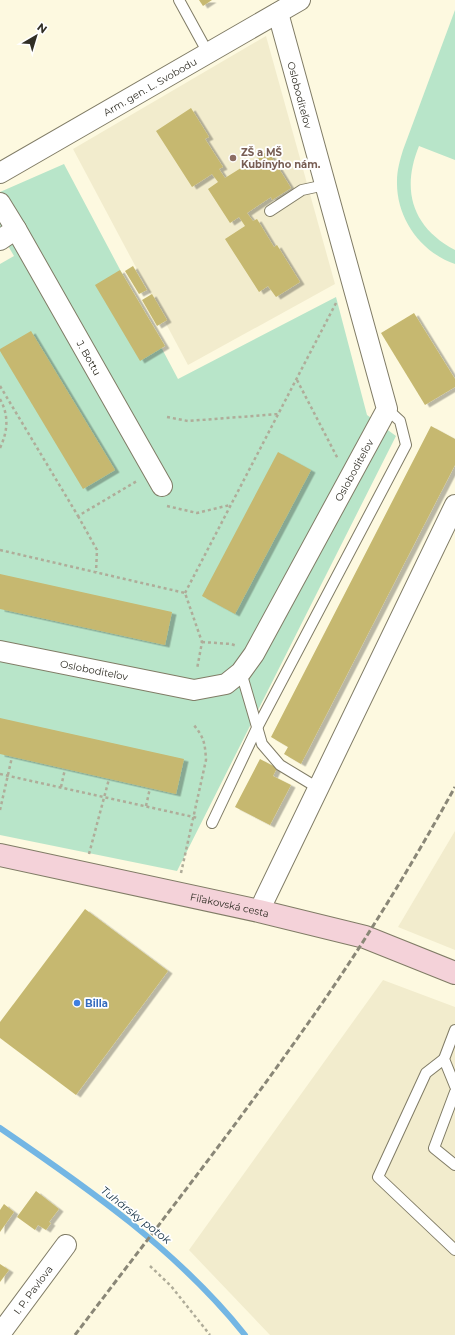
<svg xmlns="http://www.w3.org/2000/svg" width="455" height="1335" font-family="Montserrat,sans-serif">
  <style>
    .built { fill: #f2eccd }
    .green { fill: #b8e5c9 }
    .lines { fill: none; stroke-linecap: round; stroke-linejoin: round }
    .stream { stroke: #73b6e4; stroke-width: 6 }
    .building { fill: #c6b86f; filter: url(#shadow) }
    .lane-casing { stroke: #807c66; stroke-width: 12 }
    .street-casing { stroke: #807c66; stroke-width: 22 }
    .secondary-casing { stroke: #807c66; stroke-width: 24 }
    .path { stroke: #afac99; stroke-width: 2.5; stroke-dasharray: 3 3; stroke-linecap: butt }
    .lane { stroke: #fff; stroke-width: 10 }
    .street { stroke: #fff; stroke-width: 20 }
    .secondary { stroke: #f4d2d9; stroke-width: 22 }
    .rail { stroke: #8a8777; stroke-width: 3; stroke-dasharray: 6 3; stroke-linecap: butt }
    .education-dot { fill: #8d6e63; stroke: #fff; stroke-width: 1.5 }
    .shop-dot { fill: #3f7fe0; stroke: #fff; stroke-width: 1.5 }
    .labels { text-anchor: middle; stroke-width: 3.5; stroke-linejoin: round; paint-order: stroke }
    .street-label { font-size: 10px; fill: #302e25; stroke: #fff }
    .education-label { font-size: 10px; font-weight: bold; fill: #785e54; stroke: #fff; text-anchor: start }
    .shop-label { font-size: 10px; font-weight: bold; fill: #366cbe; stroke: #fff; text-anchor: start }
    .water-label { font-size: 11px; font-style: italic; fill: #0f2d40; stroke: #fff }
  </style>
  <defs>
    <filter id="shadow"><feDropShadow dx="4.5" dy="2.5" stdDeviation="0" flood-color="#0004"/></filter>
  </defs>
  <rect width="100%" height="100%" fill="#fdf9e0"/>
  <g class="built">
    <polygon points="266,36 335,284 188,365 73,149"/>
    <polygon points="455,831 455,950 398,927"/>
    <polygon points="383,980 455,1007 455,1335 270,1335 189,1250"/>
  </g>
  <g class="green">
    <path d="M455 10V160L419 146C401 190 412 227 455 250V264C420 252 396 217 397 181 397 170 400 160 403 150Z"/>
    <polygon points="64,164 178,379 336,297 367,415 396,436 177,871 0,835 0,264 14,256 0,232 0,192"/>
  </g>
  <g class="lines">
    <path class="stream" d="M0 1128C88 1188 178 1251 245 1335"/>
  </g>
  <g class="building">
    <polygon points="199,0 212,0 203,6"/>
    <polygon points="191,108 209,137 205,139 223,167 219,169 225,178 268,151 291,188 272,200 271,197 247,213 253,221 257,219 274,247 277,245 300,282 276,297 268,286 259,292 225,239 245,226 239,217 230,223 208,189 218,182 212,174 192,187 156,131"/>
    <polygon points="133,266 147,290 139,294 125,271"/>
    <polygon points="120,270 165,346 140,361 95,285"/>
    <polygon points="152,294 167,320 157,326 142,300"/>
    <polygon points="414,313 455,379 455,387 425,405 381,333"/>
    <polygon points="31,331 115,470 83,489 0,351 0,349"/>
    <polygon points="431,426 455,439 455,465 301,764 284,754 288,747 271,737"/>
    <polygon points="278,452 311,470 235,614 202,596"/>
    <polygon points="0,574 172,612 165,645 0,609"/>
    <polygon points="0,718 184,759 176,794 0,754"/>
    <polygon points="260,759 277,768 273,776 291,785 270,825 235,807"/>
    <polygon points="85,909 168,971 76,1095 0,1038 0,1022"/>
    <polygon points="36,1191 59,1209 49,1222 51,1223 46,1230 38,1225 35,1230 17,1217"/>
    <polygon points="4,1204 14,1212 0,1232 0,1210"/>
    <polygon points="0,1264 9,1270 0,1282"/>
  </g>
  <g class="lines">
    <defs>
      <g id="lane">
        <polyline points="179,0 208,53"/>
        <polyline points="270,211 302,190 325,185"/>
        <polyline points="241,672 262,744 280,765 318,788"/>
        <polyline points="212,823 257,728 406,445 400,421 387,409"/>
        <polyline points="455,1030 444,1059 455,1086"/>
        <polyline points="444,1059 426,1073 378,1177 455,1250"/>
        <polyline points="455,1092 434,1148 455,1165"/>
      </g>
      <g id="street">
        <path id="s1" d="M0 173 300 0"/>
        <polyline points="0,203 16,229 0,240"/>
        <path id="s2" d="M16 229 162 486"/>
        <path id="s3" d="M0 651 194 690 226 684 241 672 254 654 387 409 278 13"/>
        <polyline points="259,911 455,505"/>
        <path id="s4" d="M0 1334 66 1245"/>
      </g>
      <g id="secondary">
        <path id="s5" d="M0 855 259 911 365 937 455 973"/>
      </g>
    </defs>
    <use href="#lane" class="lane-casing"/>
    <use href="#street" class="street-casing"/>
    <use href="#secondary" class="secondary-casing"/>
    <g class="path">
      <polyline points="297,380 338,459"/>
      <polyline points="0,386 78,516 137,481"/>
      <path d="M0 399C9 415 8 431 0 448"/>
      <polyline points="167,417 188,421 279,414"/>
      <polyline points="167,506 197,513 230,505"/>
      <polyline points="78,516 97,550 96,572"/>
      <polyline points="0,550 185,593 202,642 197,669"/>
      <polyline points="185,593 336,303"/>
      <polyline points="202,642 231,644 237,646"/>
      <polyline points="0,774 198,818"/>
      <polyline points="61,787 65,769"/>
      <polyline points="146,806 150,788"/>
      <polyline points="0,810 12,757"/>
      <polyline points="89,854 109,779"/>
      <path d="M181 873 206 760C205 743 204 737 193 724"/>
      <polyline points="150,1266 171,1286 210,1335"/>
    </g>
    <use href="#lane" class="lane"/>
    <use href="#street" class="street"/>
    <use href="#secondary" class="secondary"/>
    <path class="rail" d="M75 1335C152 1233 231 1133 304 1029 359 952 409 870 455 787"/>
  </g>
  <circle class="education-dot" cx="233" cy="158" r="4"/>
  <circle class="shop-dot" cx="77" cy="1003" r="4"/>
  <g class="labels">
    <g class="street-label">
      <text dy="4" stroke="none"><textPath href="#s1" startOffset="173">Arm. gen. L. Svobodu</textPath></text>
      <text transform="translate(300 95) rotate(75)" y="4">Osloboditeľov</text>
      <text dy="4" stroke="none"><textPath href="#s2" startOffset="148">J. Bottu</textPath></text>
      <text dy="4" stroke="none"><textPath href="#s3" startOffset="481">Osloboditeľov</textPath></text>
      <text dy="4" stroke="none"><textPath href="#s3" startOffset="96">Osloboditeľov</textPath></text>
      <text dy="4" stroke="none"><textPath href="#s5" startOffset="235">Fiľakovská cesta</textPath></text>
      <text dy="4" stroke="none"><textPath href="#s4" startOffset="55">I. P. Pavlova</textPath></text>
    </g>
    <g class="education-label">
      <text x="241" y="156">ZŠ a MŠ<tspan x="241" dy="12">Kubínyho nám.</tspan></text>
    </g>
    <g class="shop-label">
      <text x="85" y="1007">Billa</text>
    </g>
    <g class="water-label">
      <text transform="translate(136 1215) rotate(38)" y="4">Tuhársky potok</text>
    </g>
  </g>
  <g transform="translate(36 36) rotate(38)" stroke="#ffffff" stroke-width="3" paint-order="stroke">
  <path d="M0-3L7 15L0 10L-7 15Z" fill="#302e25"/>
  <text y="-6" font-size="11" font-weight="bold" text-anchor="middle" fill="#302e25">N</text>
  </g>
</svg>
